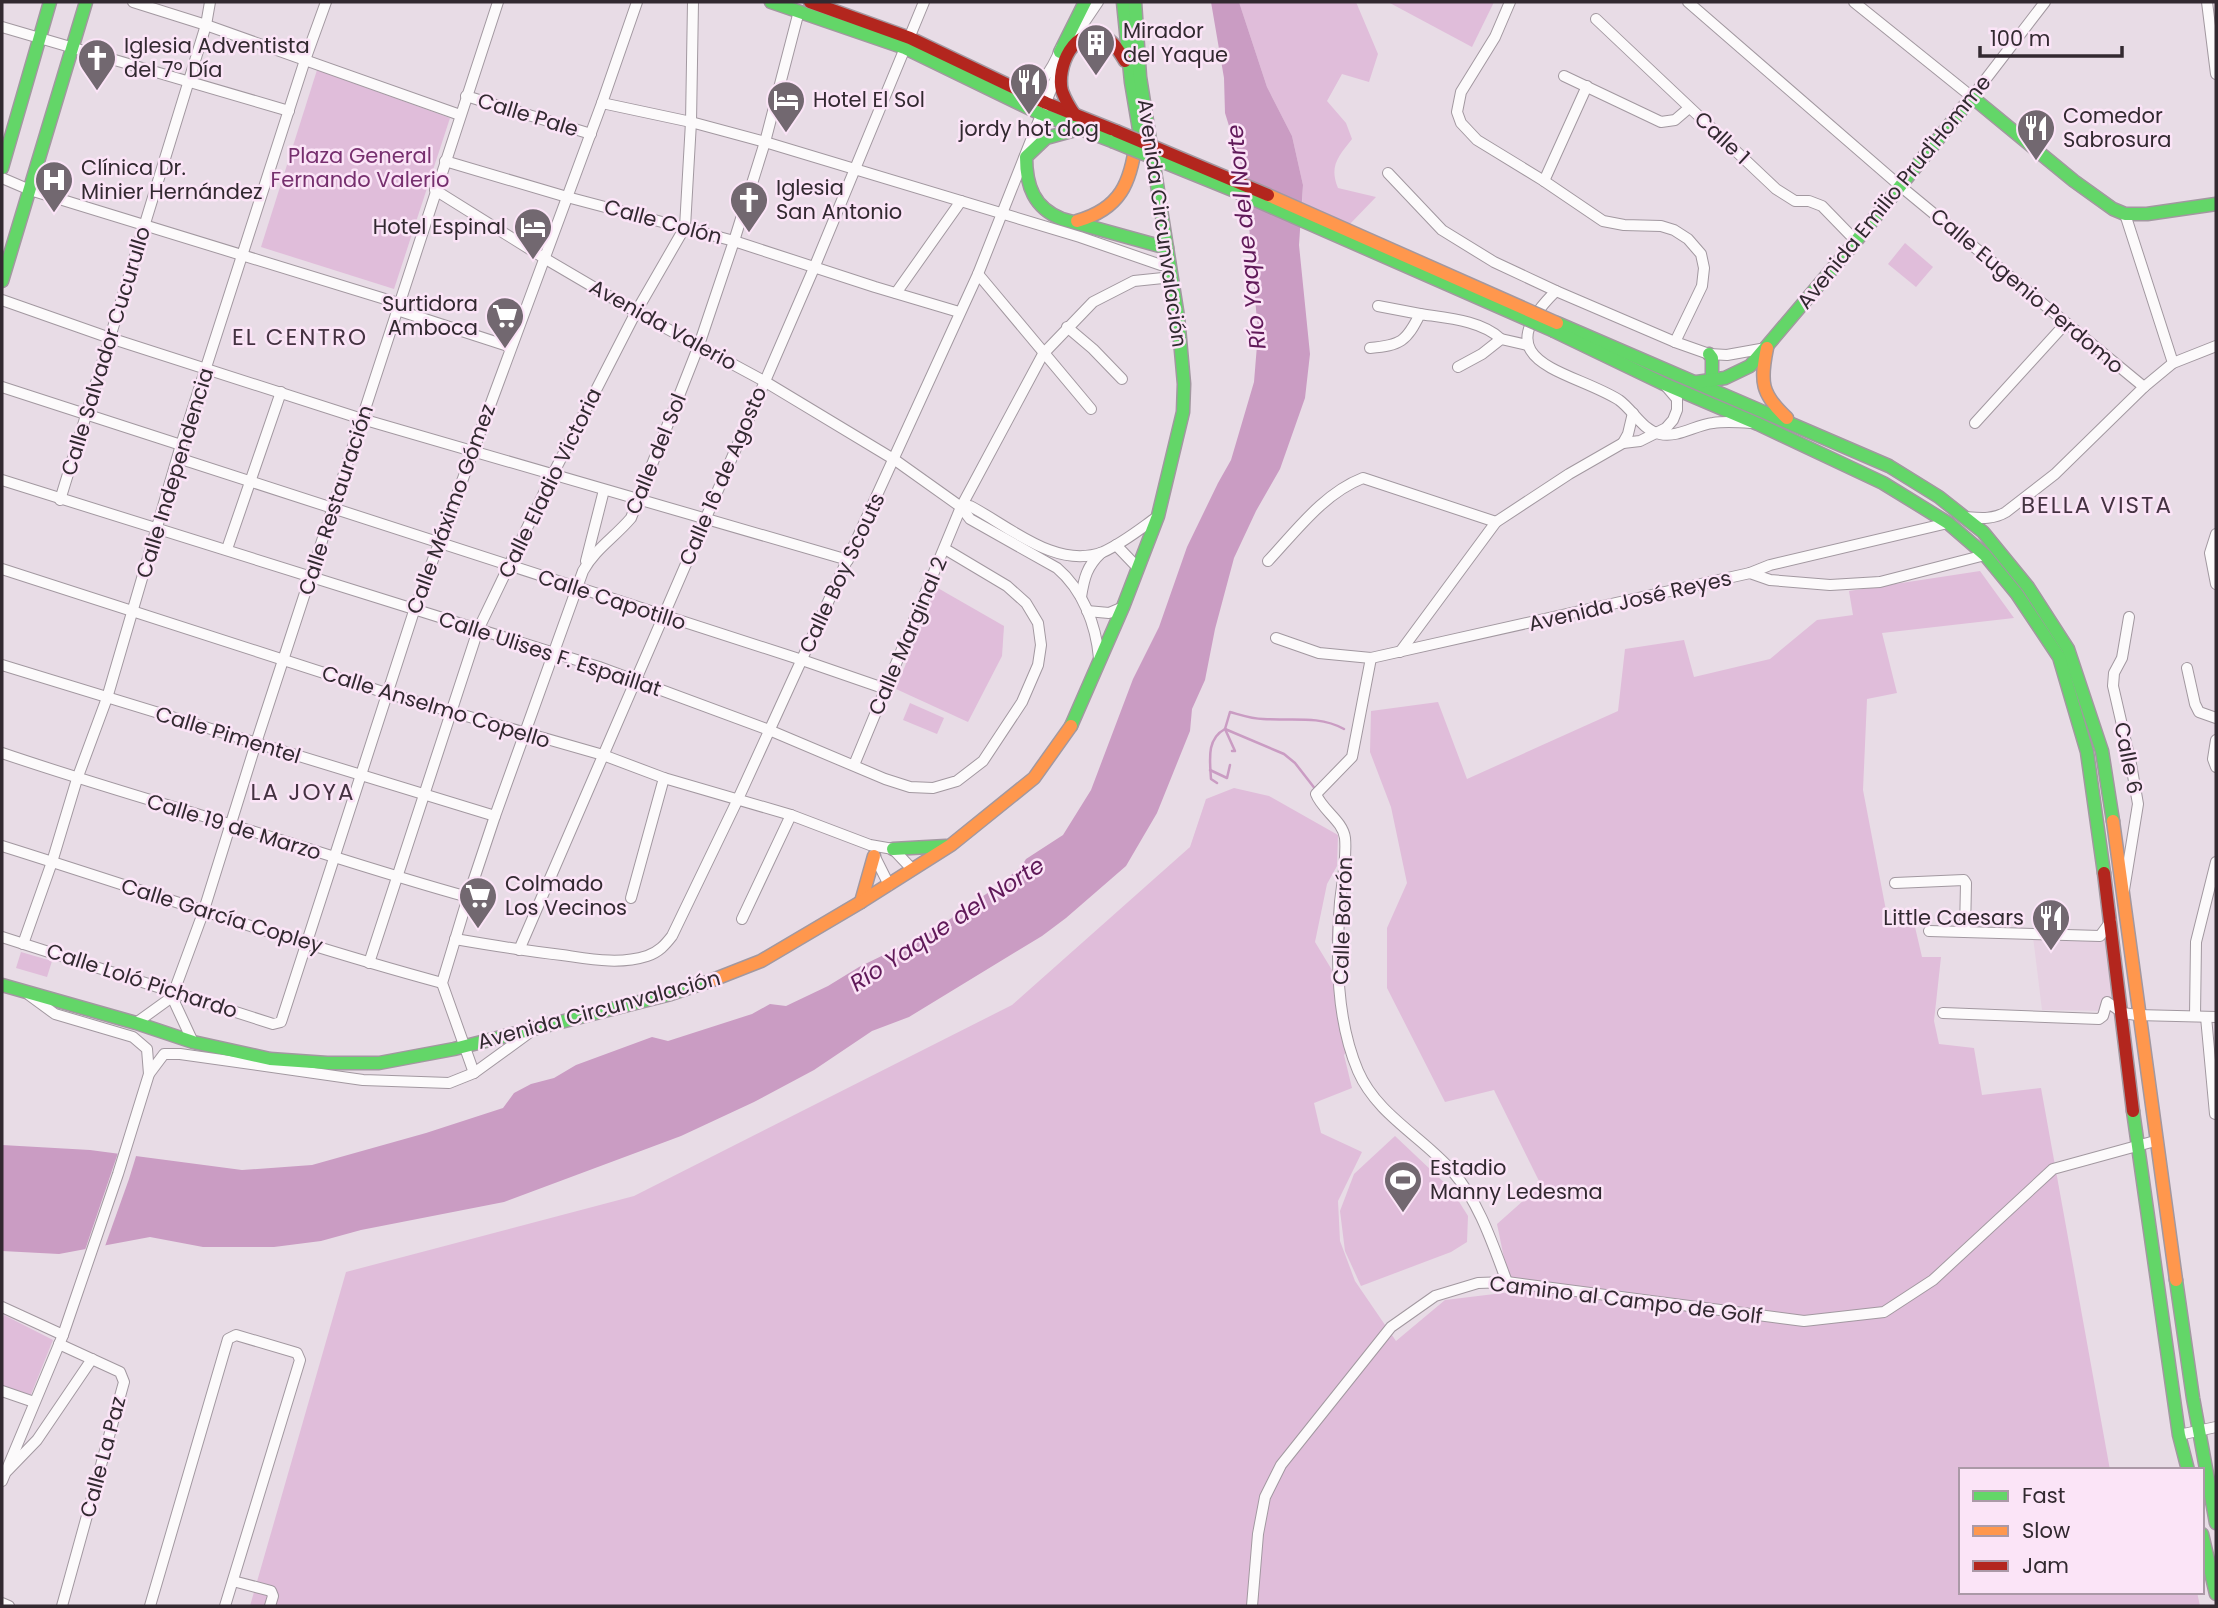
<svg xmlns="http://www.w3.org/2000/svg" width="2218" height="1608" font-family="Poppins,sans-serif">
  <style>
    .built { fill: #e6d1e2 }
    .green { fill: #e0bdda }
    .water { fill: #ca9cc3 }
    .pier { fill: #e8dce6 }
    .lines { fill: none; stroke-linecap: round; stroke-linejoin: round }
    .stream { stroke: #ca9cc3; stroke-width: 2.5 }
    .street-casing { stroke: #a298a0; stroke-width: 12 }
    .fast-casing { stroke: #a298a0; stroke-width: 15 }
    .slow-casing { stroke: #a298a0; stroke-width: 15 }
    .jam-casing { stroke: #a298a0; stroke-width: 15 }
    .street { stroke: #fcfafb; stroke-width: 10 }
    .fast { stroke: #63d668; stroke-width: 12 }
    .slow { stroke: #ff974d; stroke-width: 12 }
    .jam { stroke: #b3261e; stroke-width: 12 }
    .fast-bridge-casing { stroke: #a298a0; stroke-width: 15; stroke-linecap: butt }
    .slow-bridge-casing { stroke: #a298a0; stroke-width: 15; stroke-linecap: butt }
    .jam-bridge-casing { stroke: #a298a0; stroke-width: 15; stroke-linecap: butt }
    .fast-bridge { stroke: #63d668; stroke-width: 12 }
    .slow-bridge { stroke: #ff974d; stroke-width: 12 }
    .jam-bridge { stroke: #b3261e; stroke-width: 12 }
    .labels { text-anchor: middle; stroke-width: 5; stroke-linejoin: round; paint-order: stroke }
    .poi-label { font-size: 21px; fill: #322930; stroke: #fbe4f7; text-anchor: start }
    .street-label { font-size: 21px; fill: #322930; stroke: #fbe4f7 }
    .park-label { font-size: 21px; fill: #762f6e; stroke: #fbe4f7 }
    .water-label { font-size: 23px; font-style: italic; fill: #601959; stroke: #fbe4f7 }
    .neighbourhood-label { font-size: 23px; letter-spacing: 2px; fill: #443241; stroke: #fbe4f7 }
  </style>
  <rect width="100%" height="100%" fill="#e8dce6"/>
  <polygon class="built" points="2033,937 2106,939 2114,1011 2042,1010"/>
  <g class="green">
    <path d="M1239 2H1356L1378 54 1369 82 1342 74 1327 101 1346 123 1352 139C1338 157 1329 166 1338 188L1376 197 1349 225 1309 209 1302 203 1303 185 1292 136 1267 87Z"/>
    <polygon points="1388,2 1494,2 1472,47"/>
    <polygon points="317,70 450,118 394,289 261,247"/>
    <polygon points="1905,243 1933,267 1916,287 1888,264"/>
    <polygon points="1980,571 2014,618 1882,633 1897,693 1867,699 1863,790 1889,926 1915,927 1922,957 1941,957 1934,1021 1939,1044 1974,1048 1982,1095 2041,1088 2110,1470 1961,1470 1961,1592 2197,1592 2200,1606 250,1606 346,1272 634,1196 1012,1005 1190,847 1206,799 1234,788 1269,796 1338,835 1337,866 1327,884 1315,942 1335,975 1348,1050 1344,1055 1352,1088 1314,1103 1321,1133 1362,1152 1338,1201 1340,1241 1355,1281 1396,1341 1445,1300 1511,1292 1497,1224 1541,1185 1494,1090 1445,1102 1387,988 1387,928 1407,883 1391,807 1370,752 1371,711 1438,702 1467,779 1618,711 1625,649 1684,640 1694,677 1770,659 1817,620 1853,615 1849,591"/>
    <polygon points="936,587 1004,626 1002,656 968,722 896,689"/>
    <polygon points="910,703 944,718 937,734 903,720"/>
    <polygon points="21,952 52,961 47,977 16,968"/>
    <polygon points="1395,1136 1451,1189 1468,1216 1467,1242 1451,1252 1361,1286 1345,1251 1340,1211 1354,1174"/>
    <polygon points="4,1315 53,1340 30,1397 2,1388 2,1321"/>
  </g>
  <polygon class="water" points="1211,2 1239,2 1267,87 1292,136 1303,185 1299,245 1310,354 1305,398 1280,469 1256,511 1234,558 1215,629 1205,680 1192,709 1190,731 1157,813 1126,866 1066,918 1042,936 909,1017 872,1031 814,1070 754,1102 681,1136 504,1202 361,1230 321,1241 274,1247 203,1247 150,1237 59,1254 2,1251 2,1145 90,1150 242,1170 312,1165 426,1133 503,1108 514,1093 531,1084 554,1078 576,1065 652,1037 668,1041 752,1014 770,1004 786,1006 828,986 859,967 933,931 999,885 1021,867 1026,859 1063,835 1091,790 1133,679 1159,627 1187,547 1218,483 1231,460 1254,382 1258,333 1249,225 1240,161 1225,113 1224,78"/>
  <polygon class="pier" points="119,1150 137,1153 129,1179 104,1249 84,1253"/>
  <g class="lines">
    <g class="stream">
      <polyline points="1225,729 1284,754 1295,763 1316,790"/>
      <polyline points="1225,729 1235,751 1232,751"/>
      <polyline points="1210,770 1227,778 1230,765"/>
      <path d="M1217 783 1211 779C1210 761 1206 739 1225 729L1230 712C1241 715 1252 719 1263 719 1290 721 1319 715 1344 729"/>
      <polyline points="1333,940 1334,926"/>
    </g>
    <defs>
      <g id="street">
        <polyline points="133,2 206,25 460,115"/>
        <polyline points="1510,2 1495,37 1461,92 1457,112 1461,123 1477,140 1544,181 1603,221 1624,225 1661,226 1674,230 1688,239 1701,254 1704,268 1702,286 1675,342"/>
        <polyline points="1688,2 1899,185 2144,387"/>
        <polyline points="1854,2 1972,97 2045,2"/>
        <polyline points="2207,2 2216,74"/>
        <polyline points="1596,19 1776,189 1795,201 1809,201 1822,206 1856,241"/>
        <polyline points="2,27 289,111"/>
        <polyline points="1073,39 1098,2"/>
        <polyline points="1564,76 1661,122 1675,120 1689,108"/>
        <path d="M1017 89C1045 83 1050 74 1061 48"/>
        <polyline points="466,96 591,134"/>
        <polyline points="602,103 691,122 765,142 1080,237 1161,265"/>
        <polyline points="445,161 567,197 734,241 875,287 959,312"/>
        <polyline points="1388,173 1442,230 1494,262 1556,291 1675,342 1709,354 1727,355 1766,348"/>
        <polyline points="2,178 30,190 398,303"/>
        <polyline points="1544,181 1587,86"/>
        <path d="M435 190 544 258 636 312 764 381 895 460 961 507 970 519 1057 568C1083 590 1096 625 1099 658"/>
        <polyline points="2125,214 2173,363"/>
        <polyline points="978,274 1091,409"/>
        <path d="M1556 291C1481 364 1571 370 1619 400 1633 410 1642 430 1660 434 1678 438 1695 425 1713 423 1725 421 1738 422 1751 423"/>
        <polyline points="896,293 961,201"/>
        <polyline points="2,300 110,338 362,419 848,560"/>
        <polyline points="1378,306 1420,314"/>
        <polyline points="397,310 511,347"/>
        <polyline points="1067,327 1093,349 1122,379"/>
        <path d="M1370 348C1401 345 1406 342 1420 314 1446 318 1481 320 1501 339"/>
        <polyline points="1458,367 1482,354 1501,339 1527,345"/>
        <polyline points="2,387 181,445"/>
        <polyline points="1975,423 2066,323"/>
        <polyline points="1623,443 1628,434 1633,413"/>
        <polyline points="178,458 802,660 886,689"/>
        <polyline points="2,480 599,667 769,730 885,779 910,787 933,788 957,781 983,761 1022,702 1038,665 1041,645 1038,623 1026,603 1007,586 945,549"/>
        <polyline points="60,500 206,25 210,2"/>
        <path d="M961 507 970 506C1009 526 1056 570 1103 552 1123 543 1140 529 1157 517"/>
        <path d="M1964 517C1979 518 1993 520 2006 512L2055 474 2144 387 2173 363 2216 346"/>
        <polyline points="2216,534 2210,553 2216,584"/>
        <polyline points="1116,545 1138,568"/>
        <polyline points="227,549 281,392"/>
        <polyline points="586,561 604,490"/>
        <path d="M1268 561C1296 531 1324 493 1363 478L1496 522"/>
        <polyline points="2,569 386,693 603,755 664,778 791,815 870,845 893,849 912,869"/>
        <polyline points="1750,573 1770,565 1948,523"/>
        <path d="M1081 597C1084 578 1087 566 1101 553"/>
        <polyline points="1087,611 1109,613 1123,607"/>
        <polyline points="1276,638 1319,653 1371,658 1750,573 1770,580 1830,585 1880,582 1985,555"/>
        <polyline points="1400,652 1496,522 1569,474 1623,443 1640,441 1666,428 1673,420 1677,410 1677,399 1665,385"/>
        <path d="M1371 658 1352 757 1316 794C1322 810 1343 821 1345 838 1347 857 1342 884 1340 902 1336 958 1336 1019 1358 1071 1377 1115 1423 1137 1453 1172 1479 1202 1493 1245 1507 1282"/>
        <polyline points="2,665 495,816"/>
        <polyline points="2187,668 2195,704 2199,712 2216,718"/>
        <polyline points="2216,740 2213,759 2216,767"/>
        <path d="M2 753C78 779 155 801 232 825 311 849 388 875 468 897"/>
        <polyline points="854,765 961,507 1043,354 1093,302 1134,281 1163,278"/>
        <path d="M2 846C149 892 294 943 442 983"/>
        <polyline points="874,855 889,885"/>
        <polyline points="1895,883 1964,880 1966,883 1965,932"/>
        <polyline points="2124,890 2138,804 2131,764 2113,686 2114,673 2122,658 2129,617"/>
        <polyline points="631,898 664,778"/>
        <polyline points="742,919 791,815"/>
        <polyline points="1929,931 2100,936 2111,921"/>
        <polyline points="2,937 273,1024 281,1022 414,611 602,103 637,2"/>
        <path d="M455 939C490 945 526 951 562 955 590 959 619 965 647 956 659 952 665 945 672 936L738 799 978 274 1058 72"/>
        <polyline points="23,944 52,862 77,779 107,698 181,445 305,60 326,2"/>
        <polyline points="519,950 814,268 924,2"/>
        <polyline points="369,963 478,630 553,474 636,312 685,227 691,122 693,2"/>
        <polyline points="29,995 55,1014 133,1037 147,1049 149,1074"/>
        <polyline points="172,997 193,1042"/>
        <polyline points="1943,1013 2099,1019 2103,1016 2107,1002 2123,1013 2137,1015 2216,1017"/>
        <polyline points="2195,1016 2196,942 2216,862"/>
        <polyline points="2206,1017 2215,1114"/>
        <polyline points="136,1023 172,997 203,913 256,743 498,2"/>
        <path d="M474 1073 442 983 468 897 495 816 583 571C595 549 615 537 631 518L699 345 734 241 765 142 799 11"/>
        <polyline points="2,1307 63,1335"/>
        <polyline points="59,1344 120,1372 124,1382 62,1606"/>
        <polyline points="2,1391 34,1402"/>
        <polyline points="2179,1435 2216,1427"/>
        <polyline points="7,1471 37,1440 92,1359"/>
        <polyline points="2,1481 63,1335 118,1174 149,1074 164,1054 180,1054 363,1080 449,1083 474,1073 529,1033"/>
        <polyline points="233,1581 271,1591 273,1596 270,1606"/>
        <polyline points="2,1603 9,1606"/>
        <polyline points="150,1606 228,1339 236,1335 297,1353 300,1360 225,1606"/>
        <polyline points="1252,1606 1258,1534 1265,1497 1281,1465 1391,1327 1435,1296 1478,1283 1507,1282 1804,1321 1884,1312 1933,1280 2053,1169 2155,1141"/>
      </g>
      <g id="fast">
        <polyline points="771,2 905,48 1041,114 1112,141"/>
        <polyline points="1123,2 1131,82 1143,153"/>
        <polyline points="1060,52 1085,2"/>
        <path d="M1079 129 1046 138 1026 157C1026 186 1034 208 1062 219L1167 248"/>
        <polyline points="2,168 50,2"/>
        <polyline points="2,281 86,2"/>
        <polyline points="1557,323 1889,466 1939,497 1983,532 2028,587 2068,649 2102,751 2113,821"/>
        <polyline points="1554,331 1662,383 1758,424 1883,483 1948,523 1985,555 2017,594 2059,657 2087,752 2104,873"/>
        <polyline points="1709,354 1712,358 1712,381"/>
        <polyline points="1697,382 1725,378 1750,366 1856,241 1972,97 2074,181 2113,209 2125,214 2147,214 2216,204"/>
        <polyline points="1071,726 1123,607 1158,516 1183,412 1184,384 1178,317 1140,77 1135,2"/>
        <polyline points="893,849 946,846"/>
        <polyline points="2,985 136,1023 193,1042 270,1059 327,1063 379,1063 454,1049 671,994 710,981"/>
        <polyline points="2133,1111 2179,1435 2188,1470"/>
        <polyline points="2176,1280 2193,1398 2216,1523"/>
        <polyline points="2202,1534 2216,1594"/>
      </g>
      <g id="slow">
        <path d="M1077 221C1120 209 1131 183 1136 141"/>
        <path d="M1767 348C1760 382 1761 394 1787 418"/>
        <polyline points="2113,821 2176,1280"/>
        <polyline points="861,902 874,856"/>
        <polyline points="710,981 761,961 861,902 951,845 1034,778 1071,726"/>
      </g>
      <g id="jam">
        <polyline points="810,2 910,38 1046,103 1116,131"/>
        <path d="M1075 115C1070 108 1065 99 1062 91 1056 68 1074 25 1104 37 1114 41 1119 52 1125 61"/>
        <polyline points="2104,873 2133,1111"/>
      </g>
    </defs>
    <use href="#street" class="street-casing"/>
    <use href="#fast" class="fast-casing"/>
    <use href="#slow" class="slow-casing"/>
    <use href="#jam" class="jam-casing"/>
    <use href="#street" class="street"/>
    <use href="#fast" class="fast"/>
    <use href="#slow" class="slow"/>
    <use href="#jam" class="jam"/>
    <defs>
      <polyline id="fast-bridge" points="1112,141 1235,191 1554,331"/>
      <polyline id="slow-bridge" points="1268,195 1557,323"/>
      <polyline id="jam-bridge" points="1116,131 1268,195"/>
    </defs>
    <use href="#fast-bridge" class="fast-bridge-casing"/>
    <use href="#slow-bridge" class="slow-bridge-casing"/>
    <use href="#jam-bridge" class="jam-bridge-casing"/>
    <use href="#fast-bridge" class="fast-bridge"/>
    <use href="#slow-bridge" class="slow-bridge"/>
    <use href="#jam-bridge" class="jam-bridge"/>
  </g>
  <defs>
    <symbol id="building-pin" viewBox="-11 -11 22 30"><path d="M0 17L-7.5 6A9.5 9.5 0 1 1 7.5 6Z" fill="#726870" stroke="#fbe4f7"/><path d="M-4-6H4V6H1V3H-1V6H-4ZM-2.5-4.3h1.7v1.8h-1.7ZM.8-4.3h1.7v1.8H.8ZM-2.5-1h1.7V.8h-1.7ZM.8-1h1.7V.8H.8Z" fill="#fff"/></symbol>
    <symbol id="church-pin" viewBox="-11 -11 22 30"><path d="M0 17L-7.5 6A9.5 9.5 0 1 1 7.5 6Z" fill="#726870" stroke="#fbe4f7"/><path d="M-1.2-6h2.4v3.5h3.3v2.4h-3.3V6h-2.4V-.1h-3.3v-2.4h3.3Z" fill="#fff"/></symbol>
    <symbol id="restaurant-pin" viewBox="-11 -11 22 30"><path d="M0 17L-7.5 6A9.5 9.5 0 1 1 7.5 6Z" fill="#726870" stroke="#fbe4f7"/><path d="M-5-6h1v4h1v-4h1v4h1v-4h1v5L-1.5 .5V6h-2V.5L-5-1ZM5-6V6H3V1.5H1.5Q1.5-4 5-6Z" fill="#fff"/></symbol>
    <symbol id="hotel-pin" viewBox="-11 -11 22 30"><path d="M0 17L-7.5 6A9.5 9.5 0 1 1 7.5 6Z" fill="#726870" stroke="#fbe4f7"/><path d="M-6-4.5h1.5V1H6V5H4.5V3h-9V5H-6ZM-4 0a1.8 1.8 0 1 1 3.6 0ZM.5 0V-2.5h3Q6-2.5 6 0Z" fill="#fff"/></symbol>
    <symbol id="hospital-pin" viewBox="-11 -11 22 30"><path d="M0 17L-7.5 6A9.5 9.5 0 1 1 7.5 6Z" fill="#726870" stroke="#fbe4f7"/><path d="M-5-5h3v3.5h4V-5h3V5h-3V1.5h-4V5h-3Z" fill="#fff"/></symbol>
    <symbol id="supermarket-pin" viewBox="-11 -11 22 30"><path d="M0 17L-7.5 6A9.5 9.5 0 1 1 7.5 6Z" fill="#726870" stroke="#fbe4f7"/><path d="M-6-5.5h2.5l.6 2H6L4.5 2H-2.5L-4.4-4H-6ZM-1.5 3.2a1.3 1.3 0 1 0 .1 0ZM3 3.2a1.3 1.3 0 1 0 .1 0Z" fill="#fff"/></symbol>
    <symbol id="stadium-pin" viewBox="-11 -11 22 30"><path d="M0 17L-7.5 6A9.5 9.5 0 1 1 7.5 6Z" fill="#726870" stroke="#fbe4f7"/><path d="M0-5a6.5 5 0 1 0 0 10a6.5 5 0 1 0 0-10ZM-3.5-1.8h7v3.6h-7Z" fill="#fff"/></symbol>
  </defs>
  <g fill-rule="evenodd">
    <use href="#building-pin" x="1074" y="21" width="44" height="60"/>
    <use href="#church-pin" x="75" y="36" width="44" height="60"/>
    <use href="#restaurant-pin" x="1007" y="60" width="44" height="60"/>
    <use href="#hotel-pin" x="764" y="78" width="44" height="60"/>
    <use href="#restaurant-pin" x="2014" y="106" width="44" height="60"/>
    <use href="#hospital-pin" x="32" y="158" width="44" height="60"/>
    <use href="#church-pin" x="727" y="178" width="44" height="60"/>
    <use href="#hotel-pin" x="511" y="205" width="44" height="60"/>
    <use href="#supermarket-pin" x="483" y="294" width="44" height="60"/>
    <use href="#supermarket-pin" x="456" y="874" width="44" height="60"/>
    <use href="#restaurant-pin" x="2029" y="896" width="44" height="60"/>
    <use href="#stadium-pin" x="1381" y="1158" width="44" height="60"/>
  </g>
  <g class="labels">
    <g class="poi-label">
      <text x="1123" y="38">Mirador<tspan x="1123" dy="24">del Yaque</tspan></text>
      <text x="124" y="53">Iglesia Adventista<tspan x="124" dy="24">del 7º Día</tspan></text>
      <text x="813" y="107">Hotel El Sol</text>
      <text x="2063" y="123">Comedor<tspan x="2063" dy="24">Sabrosura</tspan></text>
      <text x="1029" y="136" text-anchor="middle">jordy hot dog</text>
      <text x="81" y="175">Clínica Dr.<tspan x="81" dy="24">Minier Hernández</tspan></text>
      <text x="776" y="195">Iglesia<tspan x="776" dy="24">San Antonio</tspan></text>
      <text x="506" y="234" text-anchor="end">Hotel Espinal</text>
      <text x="478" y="311" text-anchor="end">Surtidora<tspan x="478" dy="24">Amboca</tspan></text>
      <text x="505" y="891">Colmado<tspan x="505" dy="24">Los Vecinos</tspan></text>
      <text x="2024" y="925" text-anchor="end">Little Caesars</text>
      <text x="1430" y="1175">Estadio<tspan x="1430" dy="24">Manny Ledesma</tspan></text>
    </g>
    <g class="street-label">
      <text transform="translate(528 115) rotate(17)" y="7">Calle Pale</text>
      <text transform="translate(1722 138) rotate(43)" y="7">Calle 1</text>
      <text transform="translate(1894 192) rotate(-51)" y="7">Avenida Emilio Prud'Homme</text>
      <text transform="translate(663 222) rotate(15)" y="7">Calle Colón</text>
      <text transform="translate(1162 223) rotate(82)" y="7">Avenida Circunvalación</text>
      <text transform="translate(2027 291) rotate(40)" y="7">Calle Eugenio Perdomo</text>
      <text transform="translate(663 325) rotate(29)" y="7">Avenida Valerio</text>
      <text transform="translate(106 351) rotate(-73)" y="7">Calle Salvador Cucurullo</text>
      <text transform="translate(656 454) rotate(-68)" y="7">Calle del Sol</text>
      <text transform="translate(175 473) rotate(-73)" y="7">Calle Independencia</text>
      <text transform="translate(723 476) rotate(-67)" y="7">Calle 16 de Agosto</text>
      <text transform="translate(550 483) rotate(-64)" y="7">Calle Eladio Victoria</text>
      <text transform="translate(336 500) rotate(-72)" y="7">Calle Restauración</text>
      <text transform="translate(451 509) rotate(-70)" y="7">Calle Máximo Gómez</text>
      <text transform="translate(842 573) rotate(-65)" y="7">Calle Boy Scouts</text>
      <text transform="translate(612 600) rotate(18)" y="7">Calle Capotillo</text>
      <text transform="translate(1630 601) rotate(-13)" y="7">Avenida José Reyes</text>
      <text transform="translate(908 636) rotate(-67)" y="7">Calle Marginal 2</text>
      <text transform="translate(550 654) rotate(18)" y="7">Calle Ulises F. Espaillat</text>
      <text transform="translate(436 707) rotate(17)" y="7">Calle Anselmo Copello</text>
      <text transform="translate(228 735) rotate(17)" y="7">Calle Pimentel</text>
      <text transform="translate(2128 758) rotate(79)" y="7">Calle 6</text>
      <text transform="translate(234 827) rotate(17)" y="7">Calle 19 de Marzo</text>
      <text transform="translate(222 916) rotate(17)" y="7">Calle García Copley</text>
      <text transform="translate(1343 921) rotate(-88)" y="7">Calle Borrón</text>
      <text transform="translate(142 981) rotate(18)" y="7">Calle Loló Pichardo</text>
      <text transform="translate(599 1010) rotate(-15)" y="7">Avenida Circunvalación</text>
      <text transform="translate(1626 1300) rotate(7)" y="7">Camino al Campo de Golf</text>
      <text transform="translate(103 1457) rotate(-75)" y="7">Calle La Paz</text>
    </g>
    <g class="park-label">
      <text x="360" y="163">Plaza General<tspan x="360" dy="24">Fernando Valerio</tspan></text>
    </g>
    <g class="water-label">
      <text transform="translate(1246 237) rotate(-96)" y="8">Río Yaque del Norte</text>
      <text transform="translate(947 924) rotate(-33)" y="8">Río Yaque del Norte</text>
    </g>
    <g class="neighbourhood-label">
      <text x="300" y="345">EL CENTRO</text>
      <text x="2097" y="513">BELLA VISTA</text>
      <text x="303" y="800">LA JOYA</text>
    </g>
  </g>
  <rect width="2218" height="1608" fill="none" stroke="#322930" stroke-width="7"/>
  <rect x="1959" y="1468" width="245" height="126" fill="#fbe4f7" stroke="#ab99a7" stroke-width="2"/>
  <rect x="1973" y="1491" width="35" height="10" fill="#63d668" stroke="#ab99a7" stroke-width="2"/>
  <text x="2022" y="1503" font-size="21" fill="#322930">Fast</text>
  <rect x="1973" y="1526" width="35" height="10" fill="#ff974d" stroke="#ab99a7" stroke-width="2"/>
  <text x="2022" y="1538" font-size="21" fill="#322930">Slow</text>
  <rect x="1973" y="1561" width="35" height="10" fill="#b3261e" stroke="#ab99a7" stroke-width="2"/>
  <text x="2022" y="1573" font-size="21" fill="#322930">Jam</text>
  <path d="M1980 46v10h142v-10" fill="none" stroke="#322930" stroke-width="3.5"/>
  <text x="1990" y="46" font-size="21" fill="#322930" stroke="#fbe4f7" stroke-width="5" paint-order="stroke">100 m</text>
</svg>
